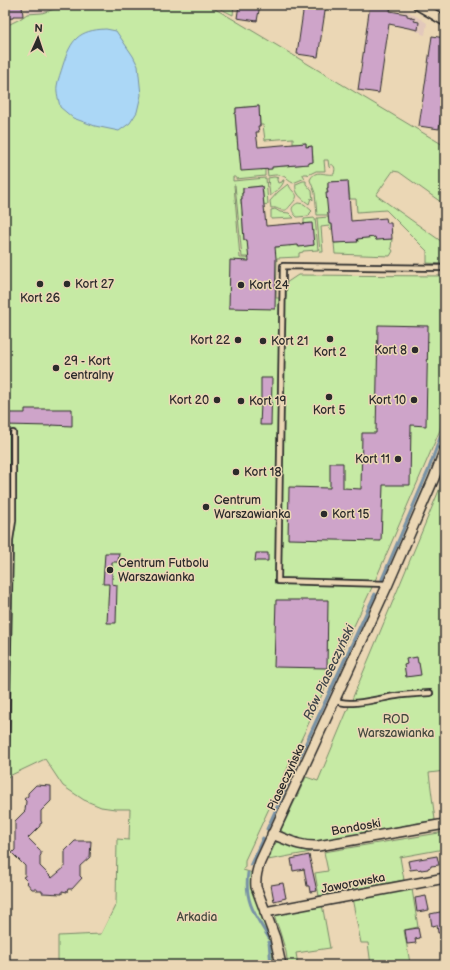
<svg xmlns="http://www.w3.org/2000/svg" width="450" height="970" font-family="'Balsamiq Sans',sans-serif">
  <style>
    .built { fill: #e2c8bb }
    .green { fill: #c6eaa4; stroke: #788a68; fill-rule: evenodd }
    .water { fill: #abd7f6; stroke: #7892a5 }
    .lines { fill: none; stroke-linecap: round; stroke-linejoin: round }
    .stream { stroke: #7892a5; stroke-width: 3 }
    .building { fill: #cea4c9; stroke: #2b2b2b }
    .service-casing { stroke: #2b2b2b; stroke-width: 8 }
    .minor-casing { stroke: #2b2b2b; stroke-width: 12 }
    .service { stroke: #ebd7b5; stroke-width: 4.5 }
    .minor { stroke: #ebd7b5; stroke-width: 9 }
    .poi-dot { fill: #2b2b2b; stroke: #ebd7b5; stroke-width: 1.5 }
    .labels { text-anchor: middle; stroke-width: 3; stroke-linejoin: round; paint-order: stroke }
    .poi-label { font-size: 12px; fill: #2b2b2b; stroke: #ebd7b5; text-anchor: start }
    .park-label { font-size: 12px; fill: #42483d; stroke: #ebd7b5 }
    .street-label { font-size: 12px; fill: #2b2b2b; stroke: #ebd7b5 }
    .water-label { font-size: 13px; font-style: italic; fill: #3e4549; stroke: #ebd7b5 }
  </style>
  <rect width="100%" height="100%" fill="#ebd7b5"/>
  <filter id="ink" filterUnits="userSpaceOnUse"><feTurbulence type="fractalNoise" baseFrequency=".025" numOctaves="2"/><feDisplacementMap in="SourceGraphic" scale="8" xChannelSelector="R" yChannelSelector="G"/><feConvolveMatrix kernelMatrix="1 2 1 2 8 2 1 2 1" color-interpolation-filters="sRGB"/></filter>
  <g filter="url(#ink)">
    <g class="built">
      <polygon points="27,5 67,5 66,5 69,19 27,14"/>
      <polygon points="404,9 427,23 425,35 421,34 421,32 417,32 417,30 413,29 413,28 406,25 405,28 401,27"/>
    </g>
    <g class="green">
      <path d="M67 5H208L231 18 445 146V205L399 172 393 171 376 195 445 244V264L427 263V251L386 210 357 212 356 199H350L348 181 328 182V188H327L328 215H317L315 193 310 180C315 168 325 176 334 174 335 170 336 166 331 164L330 168 329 167 328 160H324L325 171H316L308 175V174H303V175L305 178 293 183C289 181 288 180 285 177 280 174 273 175 268 176L267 169 272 167 309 164V163L313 162 312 146 306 147V143L293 144V138L265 140 263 125H260L259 106 236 108V113H235L238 149H239L261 170 265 169V176L236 179V177H233V181L266 178 268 204 264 205 262 186 243 188V193H242V199H241V204H244L242 213 244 240 275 247H279V245L289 244V246L298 244V247L313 245H314L304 224V219L315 218 318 250 303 251V252L299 253V257L277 258 276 298H286V283L298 275 445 276V399L440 430 374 583 245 860V866L243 870 253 873 272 943 273 965H58V936L101 934 116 904 117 839 129 840 130 809H115L101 807 84 800 63 786 45 759 5 778V25L10 24 20 19 27 14 42 13ZM234 185H235L242 257H274V259L240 258Z"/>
      <polygon points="213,5 234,5 233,15"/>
      <path d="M274 177 279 178H277V180L278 183 282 182 283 180H284C283 187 275 192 270 196L268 178Z"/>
      <path d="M303 181H306V184L312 191 313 200 311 198 309 204C302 199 294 193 296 184Z"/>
      <path d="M288 184 289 185C293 196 303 192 290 206 288 208 287 211 283 210 277 210 278 207 271 208L270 201 278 192Z"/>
      <path d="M298 203 304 204 312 211 310 213 309 216 297 217C292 212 289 207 298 203Z"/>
      <polygon points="275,209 280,212 289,213 294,218 271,219 271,210"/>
      <polygon points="328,217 332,224 332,229 330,229 329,226 321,227 323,252 320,252 317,218"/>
      <polygon points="375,237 376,240 392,239 391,248 393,251 390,256 335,254 334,243 358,241 357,239"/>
      <path d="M445 476V771L429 773 435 820 312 842C302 841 287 839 281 830L306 777 318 781Z"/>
      <polygon points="445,832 445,854 444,849 400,857 404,880 319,896 315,873 328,871 324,852"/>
      <polygon points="277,842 283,842 297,848 311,852 268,860 275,844"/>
      <polygon points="412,889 418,927 404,930 410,963 394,965 371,965 368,943 361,943 352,898"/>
      <polygon points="322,904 330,948 296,953 298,965 288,965 286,952 279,929 275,919 276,916 279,913"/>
    </g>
    <path class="water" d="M106 29 116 31 133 56 138 66 141 95 137 112 130 123 119 131 95 126 73 118 60 107C59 101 56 92 57 86 58 79 61 72 63 65 71 40 78 30 106 29Z"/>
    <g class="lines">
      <g class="stream">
        <polyline points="382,579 428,471 445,424"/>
        <polyline points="299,758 375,594"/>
        <polyline points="267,829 295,767"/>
        <polyline points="251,864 263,838"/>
        <path d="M248 873C244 901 255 915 269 938"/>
        <polyline points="269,942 271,965"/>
      </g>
    </g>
    <g class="building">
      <polygon points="239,5 260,5 257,21 237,18"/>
      <polygon points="304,5 326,5 318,57 297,54"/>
      <polygon points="370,5 391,5 390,11 407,14 407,16 411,17 411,18 415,19 414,21 419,22 418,30 389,24 379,93 358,90"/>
      <polygon points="5,6 22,6 23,16 13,16 13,18 5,19"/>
      <polygon points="432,36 445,38 445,89 439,129 419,126"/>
      <polygon points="259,106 260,126 258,126 259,132 256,132 258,147 306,143 306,147 312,146 313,162 309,163 309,164 272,167 272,169 241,171 239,149 238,149 235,113 236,113 236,108"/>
      <polygon points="348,181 351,221 386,218 387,223 391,223 392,239 376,240 375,237 357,239 358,242 334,243 332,224 329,224 326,193 328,193 327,188 328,188 328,182"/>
      <polygon points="262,186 266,226 301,223 301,224 312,223 314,245 299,247 298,245 275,247 276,258 275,309 229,308 230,260 249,261 247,240 244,240 242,211 241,199 242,199 242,193 243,193 243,188"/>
      <polygon points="378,325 428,326 426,426 411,425 410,485 383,485 381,541 288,539 289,487 330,488 330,463 343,463 343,488 361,489 362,433 376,433"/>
      <polygon points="261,378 272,378 271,425 260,425 261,404 259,401 261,399"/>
      <polygon points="25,409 72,409 72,426 51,425 51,426 5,425 5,413 25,413"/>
      <polygon points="105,553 119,553 118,562 112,562 112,584 117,585 116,623 107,623 109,584 103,584"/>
      <polygon points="256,553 268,553 268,561 255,561"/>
      <polygon points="276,600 328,600 327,668 274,667"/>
      <polygon points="417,657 418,663 419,663 421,675 406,677 404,665 407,664 406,659"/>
      <polygon points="36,785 51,786 51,801 41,811 41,821 42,823 40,824 40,826 28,838 41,851 41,855 40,856 40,866 52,878 65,867 65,851 75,841 91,841 90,857 80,866 80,876 82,878 72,889 68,889 67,892 62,891 62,894 42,893 42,891 37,891 37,889 32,889 27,883 28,882 23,877 25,876 25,866 12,853 15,850 15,821 25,811 26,801 24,799 28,796 28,793"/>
      <polygon points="309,855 317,891 310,892 309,886 307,886 304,869 293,871 291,859"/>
      <polygon points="437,856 439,865 431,866 431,867 428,868 428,869 421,870 421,869 418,870 418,869 410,870 408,861"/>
      <polygon points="283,883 286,898 274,901 271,885"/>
      <polygon points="426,896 429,910 417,912 415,898"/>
      <polygon points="445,911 445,932 438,933 437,925 432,926 430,914"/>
      <polygon points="418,928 420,938 415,939 416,943 407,944 405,930"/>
    </g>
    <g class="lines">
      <defs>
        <g id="service">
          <polyline points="388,584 278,581 283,266 445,268"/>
          <path d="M335 700C348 708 381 698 396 696 407 694 418 694 430 693"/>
          <polyline points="5,756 6,751 10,540 13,521 13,433"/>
          <polyline points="444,965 445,965"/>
        </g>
        <g id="minor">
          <polyline points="418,5 445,21"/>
          <path d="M272 834C288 840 300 847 318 846L445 824"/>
          <polyline points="265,912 445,878"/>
          <path d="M281 965 275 938 256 887C255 878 257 870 260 862L388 584 434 478 445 449"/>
        </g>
      </defs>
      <use href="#service" class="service-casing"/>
      <use href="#minor" class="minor-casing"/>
      <use href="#service" class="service"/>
      <use href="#minor" class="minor"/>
    </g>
  </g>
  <g class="poi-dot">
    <circle cx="40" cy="284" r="4"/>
    <circle cx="67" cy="284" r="4"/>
    <circle cx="241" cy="285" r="4"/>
    <circle cx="330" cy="339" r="4"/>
    <circle cx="238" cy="340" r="4"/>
    <circle cx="263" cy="341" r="4"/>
    <circle cx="415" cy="350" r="4"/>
    <circle cx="56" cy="368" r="4"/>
    <circle cx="329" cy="397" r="4"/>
    <circle cx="217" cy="400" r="4"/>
    <circle cx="414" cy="400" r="4"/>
    <circle cx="241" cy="401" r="4"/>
    <circle cx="398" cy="459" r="4"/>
    <circle cx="236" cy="472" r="4"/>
    <circle cx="206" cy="507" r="4"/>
    <circle cx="324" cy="514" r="4"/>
    <circle cx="110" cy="570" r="4"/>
  </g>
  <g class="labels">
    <g class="poi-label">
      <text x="75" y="288">Kort 27</text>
      <text x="249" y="289">Kort 24</text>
      <text x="40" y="302" text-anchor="middle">Kort 26</text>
      <text x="230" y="344" text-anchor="end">Kort 22</text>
      <text x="271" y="345">Kort 21</text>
      <text x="407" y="354" text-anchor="end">Kort 8</text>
      <text x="330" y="356" text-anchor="middle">Kort 2</text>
      <text x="64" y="365">29 - Kort<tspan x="64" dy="14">centralny</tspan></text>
      <text x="209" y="404" text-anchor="end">Kort 20</text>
      <text x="406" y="404" text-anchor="end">Kort 10</text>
      <text x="249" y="405">Kort 19</text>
      <text x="329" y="414" text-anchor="middle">Kort 5</text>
      <text x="390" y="463" text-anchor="end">Kort 11</text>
      <text x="244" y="476">Kort 18</text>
      <text x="214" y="504">Centrum<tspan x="214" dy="14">Warszawianka</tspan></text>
      <text x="332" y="518">Kort 15</text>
      <text x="118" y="567">Centrum Futbolu<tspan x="118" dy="14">Warszawianka</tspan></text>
    </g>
    <g class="park-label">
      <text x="396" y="723">ROD<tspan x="396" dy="14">Warszawianka</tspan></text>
      <text x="197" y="921">Arkadia</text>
    </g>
    <g class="street-label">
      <text transform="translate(286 777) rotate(-65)" y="4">Piaseczyńska</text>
      <text transform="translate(356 827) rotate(-10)" y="4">Bandoski</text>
      <text transform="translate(353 883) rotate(-11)" y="4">Jaworowska</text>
    </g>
    <g class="water-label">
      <text transform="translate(328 672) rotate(-65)" y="5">Rów Piaseczyński</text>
    </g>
  </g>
  <rect width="450" height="970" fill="none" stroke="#ebd7b5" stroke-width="20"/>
  <rect x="10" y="10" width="430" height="950" fill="none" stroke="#2b2b2b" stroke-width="1.5" filter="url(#ink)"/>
  <g transform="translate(38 38) rotate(3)" stroke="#ebd7b5" stroke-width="3" paint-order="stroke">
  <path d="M0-3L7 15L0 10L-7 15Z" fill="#2b2b2b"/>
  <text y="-6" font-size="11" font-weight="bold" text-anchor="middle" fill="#2b2b2b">N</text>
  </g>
</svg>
